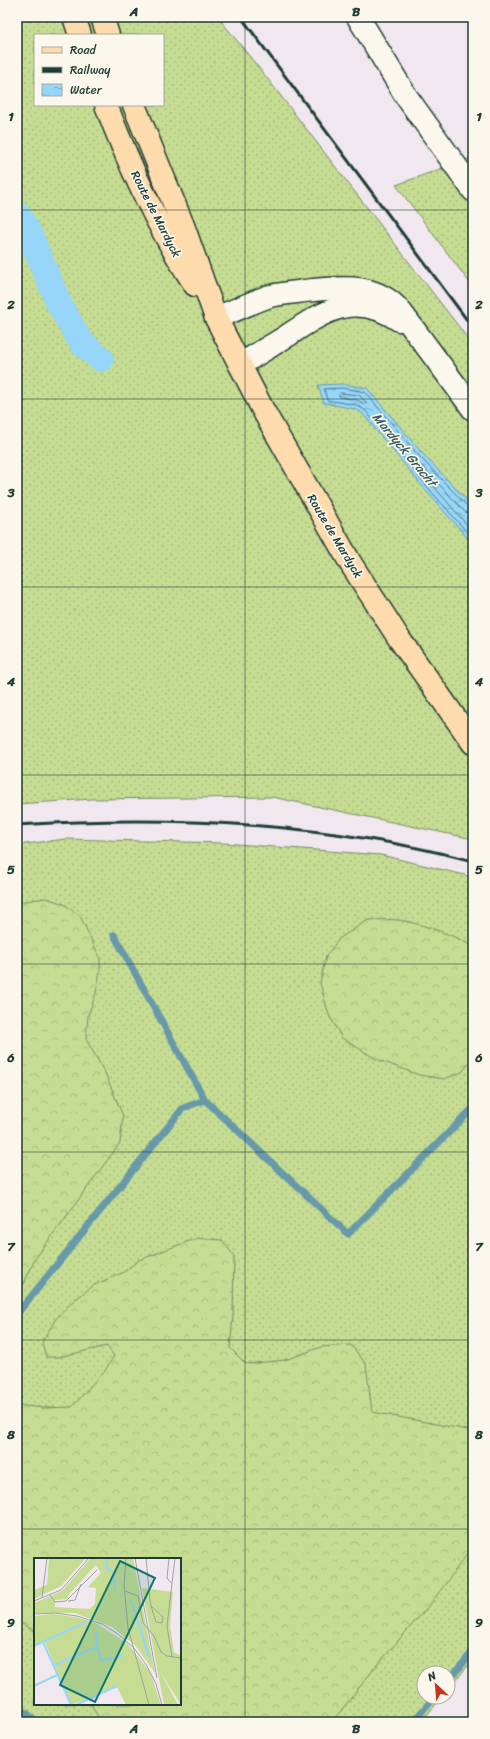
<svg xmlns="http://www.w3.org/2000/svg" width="490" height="1739" font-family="Sriracha,sans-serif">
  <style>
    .grass { fill: url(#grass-dots); stroke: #728c63; fill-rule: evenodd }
    .forest { fill: url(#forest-crowns); stroke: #728c63 }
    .water { fill: url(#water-ripples); stroke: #6899aa }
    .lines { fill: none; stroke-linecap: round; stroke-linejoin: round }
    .shore { stroke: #4f7a83; stroke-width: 1 }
    .stream { stroke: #6899aa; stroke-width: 7 }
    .canal { stroke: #98d6f9; stroke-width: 26 }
    .minor-casing { stroke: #1f3d34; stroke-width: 25 }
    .major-casing { stroke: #1f3d34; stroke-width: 25 }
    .minor { stroke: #fbf7ec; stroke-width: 22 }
    .major { stroke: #fedbac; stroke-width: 22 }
    .rail { stroke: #1f3d34; stroke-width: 3 }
    .grid { fill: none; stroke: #1f3d34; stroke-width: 1; stroke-opacity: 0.55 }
    .labels { text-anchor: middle; stroke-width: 3.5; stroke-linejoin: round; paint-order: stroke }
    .street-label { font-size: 12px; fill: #1f3d34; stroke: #fbf7ec }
    .water-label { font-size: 13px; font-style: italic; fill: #375c5b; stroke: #fbf7ec }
    .inset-river { fill: none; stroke: #98d6f9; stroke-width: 2 }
    .inset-road { fill: none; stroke: #9da3a4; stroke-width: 1 }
    .view { fill: #0f766e; fill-opacity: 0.15; stroke: #0f766e; stroke-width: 2 }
    .inset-edge { fill: none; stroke: #1f3d34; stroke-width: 2 }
    .neatline { fill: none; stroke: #1f3d34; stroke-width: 1.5 }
    .grid-label { font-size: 13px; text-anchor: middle; font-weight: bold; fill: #1f3d34 }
  </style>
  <defs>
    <pattern id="grass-dots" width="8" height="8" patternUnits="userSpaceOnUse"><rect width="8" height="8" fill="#c5dc92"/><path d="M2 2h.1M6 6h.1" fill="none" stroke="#a9be7e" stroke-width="1.8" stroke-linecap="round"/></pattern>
    <pattern id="forest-crowns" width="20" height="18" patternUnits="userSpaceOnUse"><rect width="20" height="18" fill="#c5dc92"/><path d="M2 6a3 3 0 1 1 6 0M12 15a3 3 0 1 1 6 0" fill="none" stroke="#a9be7e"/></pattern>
    <pattern id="water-ripples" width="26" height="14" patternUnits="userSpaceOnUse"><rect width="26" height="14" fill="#98d6f9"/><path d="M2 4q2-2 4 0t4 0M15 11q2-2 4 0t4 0" fill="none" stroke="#7bafca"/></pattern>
  </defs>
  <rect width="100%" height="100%" fill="#f1e7ee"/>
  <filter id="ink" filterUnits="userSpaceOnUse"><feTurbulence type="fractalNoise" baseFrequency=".025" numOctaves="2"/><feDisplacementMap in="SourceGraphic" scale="8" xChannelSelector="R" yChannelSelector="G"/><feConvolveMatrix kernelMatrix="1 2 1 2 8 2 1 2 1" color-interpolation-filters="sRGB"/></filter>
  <g filter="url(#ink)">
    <g class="grass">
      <path d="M17 17H218L270 82 473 345V839L272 797 92 799 17 804ZM35 35H163V105H35Z"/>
      <polygon points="473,157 473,287 396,185"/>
      <path d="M66 839 223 843 381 855 473 877V1660L448 1689V1673H424V1697H442L421 1722H39L17 1702V845ZM35 1559H180V1704H35Z"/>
    </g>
    <g class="forest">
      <polygon points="46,898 64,904 80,916 100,958 100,971 96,993 88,1016 86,1039 106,1075 123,1116 120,1143 35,1259 17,1299 17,902"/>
      <path d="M368 920C378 920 387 919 397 920 413 921 463 937 473 948V1058L462 1072 444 1079 419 1075 376 1059 342 1038 329 1015 320 983 326 956 340 938Z"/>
      <polygon points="197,1238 222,1240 234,1256 233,1316 230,1348 246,1364 285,1360 321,1347 351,1345 366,1364 372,1412 473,1431 473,1546 432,1602 377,1665 332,1722 104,1722 98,1717 91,1704 180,1704 180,1559 35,1559 35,1631 17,1621 17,1405 43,1408 72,1407 106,1369 114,1356 107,1346 59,1357 46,1357 42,1342 55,1320 72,1302 94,1285 124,1272 139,1260"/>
    </g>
    <polygon class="water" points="343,384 367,388 423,454 473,507 473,544 427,492 362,413 355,409 324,403 318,385"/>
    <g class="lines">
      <g class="shore">
        <polygon points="341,393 359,395 367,403 365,404 357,400 340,397 339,395"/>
        <polyline points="473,509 469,508 420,457 365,392 343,388 324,389 327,400 356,405 365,410 430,490 473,539"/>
        <polyline points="473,514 465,512 422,466 419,466 419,469 473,532"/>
      </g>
      <g class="stream">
        <polyline points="114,935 205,1100 348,1234 473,1108"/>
        <polyline points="17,1314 183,1108 205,1100"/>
        <polyline points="448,1681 473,1651"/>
        <polyline points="17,1705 37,1722"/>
        <polyline points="413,1722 434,1697"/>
      </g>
      <polyline class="canal" points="17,213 29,233 60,306 81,342 101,359"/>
      <defs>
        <g id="minor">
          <polyline points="358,17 406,96 473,190"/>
          <path d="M216 318C234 311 252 302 270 296 284 293 299 292 313 290 346 287 378 284 401 312L473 409"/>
          <path d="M240 365C255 355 271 346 287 336 326 310 355 291 399 320"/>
        </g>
        <g id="major">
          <polyline points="74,17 80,35"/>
          <polyline points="102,17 108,35"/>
          <path d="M106 105C129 165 160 232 195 285"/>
          <polyline points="134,105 184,228 216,318 263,410 351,564 400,640 473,743"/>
        </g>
      </defs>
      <use href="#minor" class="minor-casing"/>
      <use href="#major" class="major-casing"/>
      <use href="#minor" class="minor"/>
      <use href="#major" class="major"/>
      <g class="rail">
        <polyline points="241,17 473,328"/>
        <path d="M17 825C170 815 324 822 473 861"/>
      </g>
    </g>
  </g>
  <path class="grid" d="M245 17V1722M17 210H473M17 399H473M17 587H473M17 775H473M17 964H473M17 1152H473M17 1340H473M17 1529H473"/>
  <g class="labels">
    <g class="street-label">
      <text transform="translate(156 214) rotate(63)" y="4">Route de Mardyck</text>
      <text transform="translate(335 536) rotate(59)" y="4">Route de Mardyck</text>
    </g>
    <g class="water-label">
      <text transform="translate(405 449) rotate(50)" y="5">Mardyck Gracht</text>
    </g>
  </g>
  <g transform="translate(34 1558)">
    <rect width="147" height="147" fill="#f1e7ee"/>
    <path d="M15 0H52L27 28 0 41V32L13 27ZM57 0H99L121 115 101 87 78 69 41 55H0V45L28 33ZM62 7 67 15 54 29 62 30 61 46 55 51 21 49V42L33 41 36 35ZM108 30 139 34 136 67 140 94 147 98V147L126 113 144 147H130ZM19 56 41 59 62 65 93 85 116 114 127 147H92L83 129 37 147 11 84 0 88V58Z" fill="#c5dc92" fill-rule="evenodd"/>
    <path d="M24 60 29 63 36 62 37 66 14 78 10 75 3 76 5 66ZM52 68 60 71 55 89 33 102 28 103 24 101 21 92 16 87 33 77 42 78ZM75 88a6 6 0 1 1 12 0a6 6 0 1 1-12 0ZM57 98 59 101 56 109 64 111V117L71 122V126L41 142 33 129 27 108 37 103 46 104 42 101 46 98ZM86 103 93 108 94 127 98 131 101 147H95L89 127 86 125 81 106Z" fill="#c5dc92"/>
    <path d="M96 41 99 44 117 101 113 97Z" fill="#98d6f9"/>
    <path class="inset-river" d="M73 2 72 9 79 15 81 32M62 74 63 89 68 103 90 97M9 84 37 147M0 88 52 64M21 107 62 89M0 128 23 117M42 147 83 128"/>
    <path class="inset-road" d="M92 0 90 27 94 70 115 147M101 0 123 120M112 0 116 43 117 48 120 58 122 64 128 65 129 59 117 48M135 0 133 20 137 25M91 33 104 38 109 65 120 78 127 94 133 98 147 100M16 37 21 44 32 43 63 12M8 40 13 0M0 43 27 32 55 0M34 43 41 42 47 26M0 56 21 55 43 58 68 66 84 76 100 90 113 108 122 126 128 147M138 99 133 68 141 0"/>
    <path class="view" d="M86 3 121 20 61 144 26 127Z"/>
    <rect width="147" height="147" class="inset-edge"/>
  </g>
  <rect width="490" height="1739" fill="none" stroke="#fbf7ec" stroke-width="44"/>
  <rect x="34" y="34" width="130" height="72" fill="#fbf7ec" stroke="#a3ada2"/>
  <rect x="42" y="47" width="20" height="6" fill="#fedbac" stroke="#a3ada2"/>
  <text x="70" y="54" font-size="12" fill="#1f3d34">Road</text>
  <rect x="42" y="67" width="20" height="6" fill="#1f3d34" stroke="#a3ada2"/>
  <text x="70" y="74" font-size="12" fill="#1f3d34">Railway</text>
  <rect x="42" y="84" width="20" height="12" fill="url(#water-ripples)" stroke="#a3ada2"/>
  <text x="70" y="94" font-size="12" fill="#1f3d34">Water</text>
  <g transform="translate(436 1685) rotate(334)"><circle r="19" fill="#fbf7ec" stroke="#a3ada2"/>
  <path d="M0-3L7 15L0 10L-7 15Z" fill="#c8321e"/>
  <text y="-6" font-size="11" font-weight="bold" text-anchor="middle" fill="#1f3d34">N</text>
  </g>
  <rect x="22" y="22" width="446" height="1695" class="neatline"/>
  <g class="grid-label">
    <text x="134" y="16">A</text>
    <text x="356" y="16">B</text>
    <text x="11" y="121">1</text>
    <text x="479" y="121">1</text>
    <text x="11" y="309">2</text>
    <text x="479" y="309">2</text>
    <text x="11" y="497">3</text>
    <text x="479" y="497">3</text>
    <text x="11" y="686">4</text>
    <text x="479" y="686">4</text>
    <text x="11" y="874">5</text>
    <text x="479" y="874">5</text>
    <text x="11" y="1062">6</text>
    <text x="479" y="1062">6</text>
    <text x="11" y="1251">7</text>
    <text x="479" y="1251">7</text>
    <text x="11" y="1439">8</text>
    <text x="479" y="1439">8</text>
    <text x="11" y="1627">9</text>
    <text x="479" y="1627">9</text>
    <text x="134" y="1733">A</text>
    <text x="356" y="1733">B</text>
  </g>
</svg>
